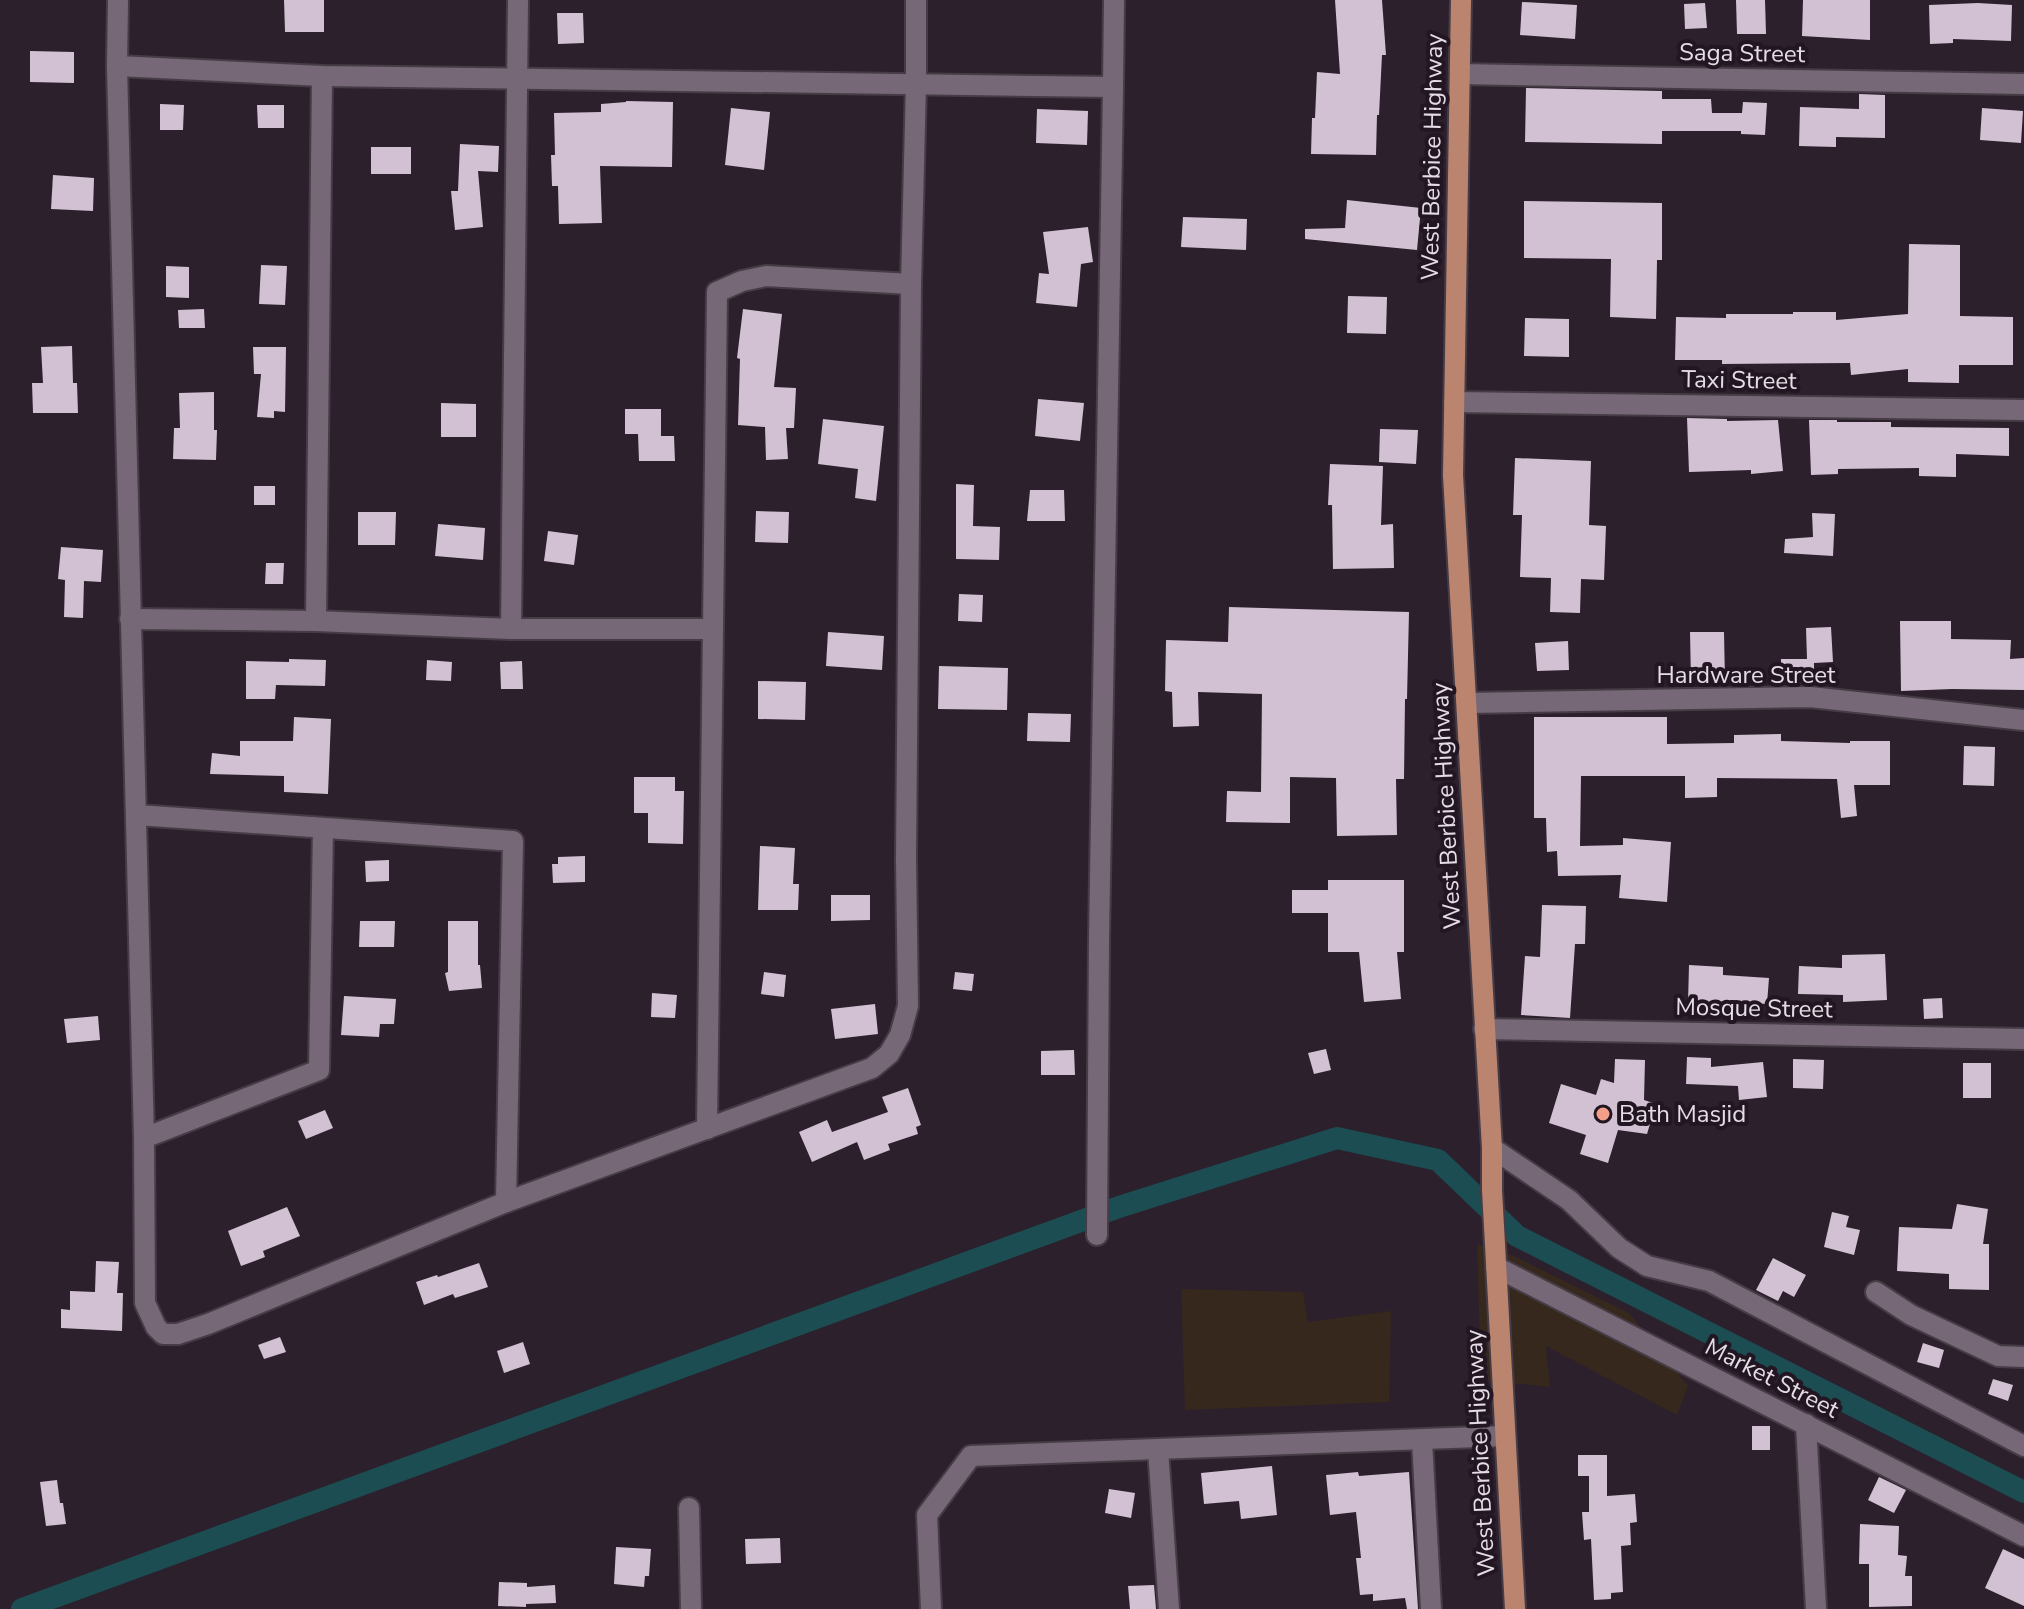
<svg xmlns="http://www.w3.org/2000/svg" width="2024" height="1609" font-family="'Nunito Sans',sans-serif">
  <style>
    .commercial { fill: #37281d }
    .lines { fill: none; stroke-linecap: round; stroke-linejoin: round }
    .canal { stroke: #1b4d52; stroke-width: 22 }
    .building { fill: #d2c1d2 }
    .minor-casing { stroke: #463c46; stroke-width: 24 }
    .major-casing { stroke: #463c46; stroke-width: 24 }
    .minor { stroke: #776877; stroke-width: 20 }
    .major { stroke: #bb846e; stroke-width: 20 }
    .poi-dot { fill: #f49e8a; stroke: #221622; stroke-width: 3 }
    .labels { text-anchor: middle; stroke-width: 8; stroke-linejoin: round; paint-order: stroke }
    .street-label { font-size: 24px; fill: #e5dde5; stroke: #221622 }
    .poi-label { font-size: 24px; fill: #e5dde5; stroke: #221622; text-anchor: start }
  </style>
  <rect width="100%" height="100%" fill="#2c202c"/>
  <g class="commercial">
    <polygon points="1477,1244 1514,1256 1629,1313 1688,1386 1677,1415 1546,1346 1550,1387 1481,1380"/>
    <polygon points="1181,1289 1303,1292 1308,1322 1391,1311 1389,1402 1185,1410"/>
  </g>
  <g class="lines">
    <polyline class="canal" points="22,1609 1119,1207 1337,1138 1438,1160 1517,1236 2024,1492"/>
  </g>
  <g class="building">
    <polygon points="284,0 324,0 324,32 285,32"/>
    <polygon points="1335,0 1382,0 1386,55 1382,55 1379,115 1377,115 1376,155 1311,154 1312,118 1315,118 1317,72 1340,74"/>
    <polygon points="1736,0 1765,0 1766,34 1737,34"/>
    <polygon points="1803,0 1870,0 1870,40 1802,36"/>
    <polygon points="1522,2 1577,5 1575,39 1520,35"/>
    <polygon points="1705,3 1707,28 1685,29 1684,4"/>
    <polygon points="1978,3 2012,5 2011,41 1953,39 1953,43 1930,44 1929,5"/>
    <polygon points="557,13 583,13 584,43 558,44"/>
    <polygon points="30,51 74,52 74,83 30,82"/>
    <polygon points="1526,88 1662,91 1662,99 1711,99 1712,113 1742,113 1743,102 1767,103 1765,135 1741,134 1741,131 1662,131 1662,144 1525,142"/>
    <polygon points="1859,94 1885,95 1885,138 1836,137 1836,147 1799,146 1800,107 1859,109"/>
    <polygon points="626,101 673,102 672,167 600,166 602,223 559,224 558,186 552,186 551,155 555,155 554,113 601,112 601,104 626,102"/>
    <polygon points="160,104 184,105 183,130 160,130"/>
    <polygon points="257,105 284,105 284,128 258,128"/>
    <polygon points="731,108 770,112 764,170 725,165"/>
    <polygon points="1982,108 2023,111 2021,143 1980,140"/>
    <polygon points="1037,109 1088,111 1087,145 1036,143"/>
    <polygon points="460,144 499,146 498,172 478,171 483,227 455,230 451,191 458,191"/>
    <rect x="371" y="147" width="40" height="27"/>
    <polygon points="53,175 94,178 93,211 51,209"/>
    <polygon points="1347,200 1421,208 1417,250 1305,239 1305,229 1345,228"/>
    <polygon points="1524,201 1662,203 1662,260 1657,260 1656,319 1610,317 1611,259 1524,258"/>
    <polygon points="1183,217 1247,219 1246,250 1181,247"/>
    <polygon points="1088,227 1093,262 1081,264 1077,307 1036,303 1039,273 1049,274 1043,232"/>
    <polygon points="1909,244 1960,245 1960,316 2013,317 2013,365 1959,365 1959,383 1908,382 1908,369 1851,375 1850,363 1722,364 1722,360 1675,360 1676,317 1726,318 1726,314 1793,314 1793,312 1836,312 1836,320 1908,314"/>
    <polygon points="261,265 287,266 285,305 259,304"/>
    <polygon points="166,266 189,267 189,298 166,297"/>
    <polygon points="1348,296 1387,297 1386,334 1347,333"/>
    <polygon points="204,309 205,328 179,328 178,310"/>
    <polygon points="743,309 782,314 774,387 796,388 794,428 786,428 788,459 766,460 765,427 738,425 740,359 737,358"/>
    <polygon points="1525,318 1569,319 1569,357 1524,356"/>
    <polygon points="72,346 73,383 77,383 78,413 33,413 32,383 43,383 41,347"/>
    <polygon points="253,347 286,347 285,412 274,411 274,418 257,417 261,374 254,374"/>
    <polygon points="214,392 214,430 217,430 216,460 173,459 174,428 180,428 179,393"/>
    <polygon points="1038,399 1084,403 1080,441 1035,436"/>
    <polygon points="441,403 476,404 476,437 441,437"/>
    <polygon points="625,409 661,409 661,436 674,436 675,461 639,461 638,434 625,434"/>
    <polygon points="1687,418 1727,419 1727,421 1778,420 1783,471 1751,474 1751,470 1689,472"/>
    <polygon points="823,419 884,426 876,501 855,498 858,469 818,464"/>
    <polygon points="1809,420 1837,420 1837,422 1891,422 1891,427 2009,428 2009,456 1956,454 1956,477 1919,476 1919,468 1838,469 1838,474 1811,475"/>
    <polygon points="1380,429 1418,430 1416,464 1379,462"/>
    <polygon points="1515,458 1591,461 1589,525 1606,526 1604,580 1581,579 1580,613 1550,612 1551,578 1520,577 1522,515 1513,515"/>
    <polygon points="1330,464 1383,466 1381,525 1393,524 1394,568 1333,569 1332,505 1328,505"/>
    <polygon points="956,484 974,485 973,526 1000,527 999,560 956,559"/>
    <rect x="254" y="486" width="21" height="19"/>
    <polygon points="1030,490 1064,490 1065,521 1027,521"/>
    <polygon points="756,511 789,512 788,543 755,542"/>
    <polygon points="358,512 396,512 395,545 358,545"/>
    <polygon points="1812,513 1835,514 1833,556 1784,553 1785,539 1813,537"/>
    <polygon points="438,524 485,528 483,560 435,556"/>
    <polygon points="548,531 578,535 574,565 544,561"/>
    <polygon points="61,547 103,550 101,582 84,581 83,618 64,617 65,580 58,579"/>
    <polygon points="266,563 284,563 283,584 265,584"/>
    <polygon points="959,594 983,595 982,622 958,621"/>
    <polygon points="1229,607 1409,612 1407,699 1405,699 1404,779 1396,779 1397,835 1337,836 1336,778 1290,777 1290,823 1226,822 1227,791 1261,792 1262,694 1198,692 1199,726 1173,727 1172,692 1165,691 1166,640 1228,642"/>
    <polygon points="1900,621 1951,621 1951,639 2011,640 2010,659 2024,658 2024,690 1952,689 1901,691"/>
    <polygon points="1831,627 1833,662 1814,663 1814,684 1781,684 1781,659 1807,659 1806,628"/>
    <polygon points="828,632 884,636 882,670 826,666"/>
    <polygon points="1690,632 1724,632 1725,682 1691,682"/>
    <polygon points="1568,641 1569,670 1537,671 1535,643"/>
    <polygon points="289,659 326,660 325,686 276,685 275,699 246,699 246,661 289,662"/>
    <polygon points="427,660 452,662 451,681 426,680"/>
    <polygon points="522,661 523,689 501,689 500,662"/>
    <polygon points="939,666 1008,668 1007,710 938,709"/>
    <polygon points="758,681 806,682 805,720 758,719"/>
    <polygon points="1028,713 1071,714 1070,742 1027,741"/>
    <polygon points="294,717 331,719 328,794 284,792 284,776 210,774 212,753 240,756 240,741 293,741"/>
    <polygon points="1534,717 1667,717 1667,744 1734,743 1734,735 1781,734 1781,741 1850,743 1850,741 1890,741 1890,785 1854,785 1857,816 1841,818 1837,779 1717,778 1717,797 1685,798 1685,776 1581,776 1580,846 1623,845 1623,838 1671,842 1667,902 1619,898 1621,875 1558,876 1557,851 1547,852 1546,818 1534,818"/>
    <polygon points="1964,746 1995,747 1994,786 1963,785"/>
    <polygon points="634,777 675,777 675,791 684,791 683,844 648,843 648,813 634,813"/>
    <polygon points="760,846 795,848 793,884 799,884 798,910 758,910"/>
    <polygon points="585,856 585,882 553,883 552,864 558,864 558,857"/>
    <polygon points="389,860 389,881 366,882 365,861"/>
    <polygon points="1328,880 1404,880 1404,952 1397,952 1401,999 1364,1002 1359,952 1328,952 1328,913 1292,913 1292,890 1328,890"/>
    <polygon points="831,895 870,895 870,920 831,921"/>
    <polygon points="1542,905 1586,906 1585,944 1575,944 1570,1018 1521,1015 1525,956 1540,957"/>
    <polygon points="360,921 395,921 394,947 359,947"/>
    <polygon points="448,921 478,921 478,965 480,965 482,988 449,991 445,973 448,972"/>
    <polygon points="1885,954 1887,1000 1843,1002 1843,995 1798,994 1799,966 1842,968 1842,955"/>
    <polygon points="1689,965 1723,967 1723,975 1769,978 1767,1004 1722,1001 1722,1005 1688,1003"/>
    <polygon points="764,972 786,975 784,997 761,994"/>
    <polygon points="955,972 974,974 972,991 953,989"/>
    <polygon points="652,993 677,995 675,1018 651,1017"/>
    <polygon points="344,996 396,999 394,1024 380,1024 379,1037 341,1035"/>
    <polygon points="1942,998 1943,1018 1924,1019 1923,999"/>
    <polygon points="875,1004 878,1034 835,1039 831,1009"/>
    <polygon points="98,1016 100,1040 67,1043 64,1019"/>
    <polygon points="1326,1049 1331,1070 1314,1074 1308,1053"/>
    <polygon points="1074,1050 1075,1075 1041,1075 1041,1051"/>
    <polygon points="1687,1057 1711,1058 1711,1067 1763,1062 1767,1097 1739,1100 1738,1086 1686,1084"/>
    <polygon points="1615,1059 1645,1060 1644,1100 1656,1104 1647,1134 1618,1130 1608,1163 1580,1154 1586,1135 1549,1123 1561,1084 1596,1095 1601,1079 1614,1083"/>
    <polygon points="1793,1059 1824,1060 1823,1089 1793,1088"/>
    <rect x="1963" y="1063" width="28" height="35"/>
    <polygon points="908,1088 921,1125 916,1127 918,1134 888,1144 890,1150 864,1160 857,1142 812,1162 799,1132 827,1120 832,1132 888,1112 882,1097"/>
    <polygon points="325,1110 333,1128 306,1139 298,1121"/>
    <polygon points="1957,1204 1988,1209 1983,1244 1989,1244 1989,1290 1949,1289 1949,1274 1897,1271 1899,1227 1952,1229"/>
    <polygon points="287,1207 300,1236 263,1251 265,1257 241,1266 228,1231"/>
    <polygon points="1832,1212 1849,1216 1846,1227 1860,1230 1854,1255 1824,1247"/>
    <polygon points="1773,1258 1806,1275 1794,1297 1783,1291 1778,1301 1756,1290"/>
    <polygon points="96,1261 119,1262 117,1293 123,1293 122,1331 61,1328 61,1309 70,1310 70,1291 95,1292"/>
    <polygon points="479,1263 488,1287 455,1298 453,1294 424,1305 416,1282 437,1275 438,1277"/>
    <polygon points="280,1337 286,1352 264,1359 258,1345"/>
    <polygon points="523,1342 530,1364 504,1373 497,1351"/>
    <polygon points="1923,1343 1944,1350 1939,1368 1917,1362"/>
    <polygon points="1993,1379 2013,1385 2008,1401 1988,1394"/>
    <rect x="1752" y="1426" width="18" height="24"/>
    <polygon points="1578,1455 1607,1455 1607,1496 1635,1494 1637,1522 1630,1523 1631,1545 1621,1546 1623,1592 1611,1593 1611,1599 1594,1600 1591,1539 1584,1540 1582,1512 1589,1512 1589,1476 1578,1476"/>
    <polygon points="1272,1466 1277,1515 1241,1519 1239,1501 1204,1504 1201,1473"/>
    <polygon points="1358,1472 1359,1476 1409,1472 1418,1609 1407,1609 1405,1598 1373,1601 1373,1594 1360,1595 1356,1558 1361,1558 1356,1512 1330,1515 1326,1475"/>
    <polygon points="1879,1477 1906,1490 1894,1513 1868,1500"/>
    <polygon points="57,1480 60,1503 63,1503 66,1524 46,1526 40,1482"/>
    <polygon points="1109,1489 1135,1493 1131,1518 1105,1513"/>
    <polygon points="1860,1524 1899,1526 1898,1555 1907,1556 1905,1576 1912,1576 1912,1606 1869,1607 1869,1564 1859,1564"/>
    <polygon points="780,1538 781,1563 746,1564 745,1539"/>
    <polygon points="616,1547 651,1549 649,1576 645,1576 644,1587 614,1584"/>
    <polygon points="2003,1549 2024,1559 2024,1606 1985,1588"/>
    <polygon points="499,1582 527,1583 527,1587 555,1585 556,1603 526,1604 526,1607 498,1606"/>
    <polygon points="1154,1585 1156,1609 1130,1609 1128,1586"/>
  </g>
  <g class="lines">
    <defs>
      <g id="minor">
        <polyline points="118,0 117,66 144,1138 145,1303 156,1327 163,1334 178,1334 208,1324 506,1202 872,1068 889,1054 900,1035 908,1006 906,859 911,284 916,83 916,0"/>
        <polyline points="117,66 322,76 1113,87 1114,0"/>
        <polyline points="1460,74 2024,84"/>
        <polyline points="1454,402 2024,410"/>
        <polyline points="130,619 316,621 511,629 712,629"/>
        <polyline points="316,621 322,76"/>
        <polyline points="511,629 518,0"/>
        <polyline points="1467,703 1810,697 2024,720"/>
        <polyline points="137,815 513,841 506,1202"/>
        <polyline points="1484,1029 2024,1039"/>
        <polyline points="707,1129 717,292 742,281 766,276 911,284"/>
        <polyline points="144,1138 319,1070 323,828"/>
        <polyline points="1492,1148 1569,1200 1619,1248 1647,1266 1709,1281 2024,1446"/>
        <polyline points="1097,1235 1099,939 1113,87"/>
        <polyline points="1496,1267 2024,1536"/>
        <polyline points="1876,1292 1911,1315 1998,1356 2024,1357"/>
        <polyline points="1806,1424 1816,1609"/>
        <polyline points="1422,1440 1431,1609"/>
        <polyline points="1158,1449 1169,1609"/>
        <polyline points="689,1508 691,1609"/>
        <polyline points="931,1609 927,1515 971,1456 1505,1436"/>
      </g>
      <polyline id="major" points="1461,0 1453,475 1492,1148 1492,1190 1515,1609"/>
    </defs>
    <use href="#minor" class="minor-casing"/>
    <use href="#major" class="major-casing"/>
    <use href="#minor" class="minor"/>
    <use href="#major" class="major"/>
  </g>
  <circle class="poi-dot" cx="1603" cy="1114" r="8"/>
  <g class="labels">
    <g class="street-label">
      <text transform="translate(1742 53) rotate(1)" y="8">Saga Street</text>
      <text transform="translate(1432 157) rotate(-89)" y="8">West Berbice Highway</text>
      <text transform="translate(1739 380) rotate(1)" y="8">Taxi Street</text>
      <text x="1746" y="683">Hardware Street</text>
      <text transform="translate(1446 806) rotate(-93)" y="8">West Berbice Highway</text>
      <text transform="translate(1754 1008) rotate(1)" y="8">Mosque Street</text>
      <text transform="translate(1772 1378) rotate(27)" y="8">Market Street</text>
      <text transform="translate(1480 1453) rotate(-93)" y="8">West Berbice Highway</text>
    </g>
    <g class="poi-label">
      <text x="1619" y="1122">Bath Masjid</text>
    </g>
  </g>
</svg>
